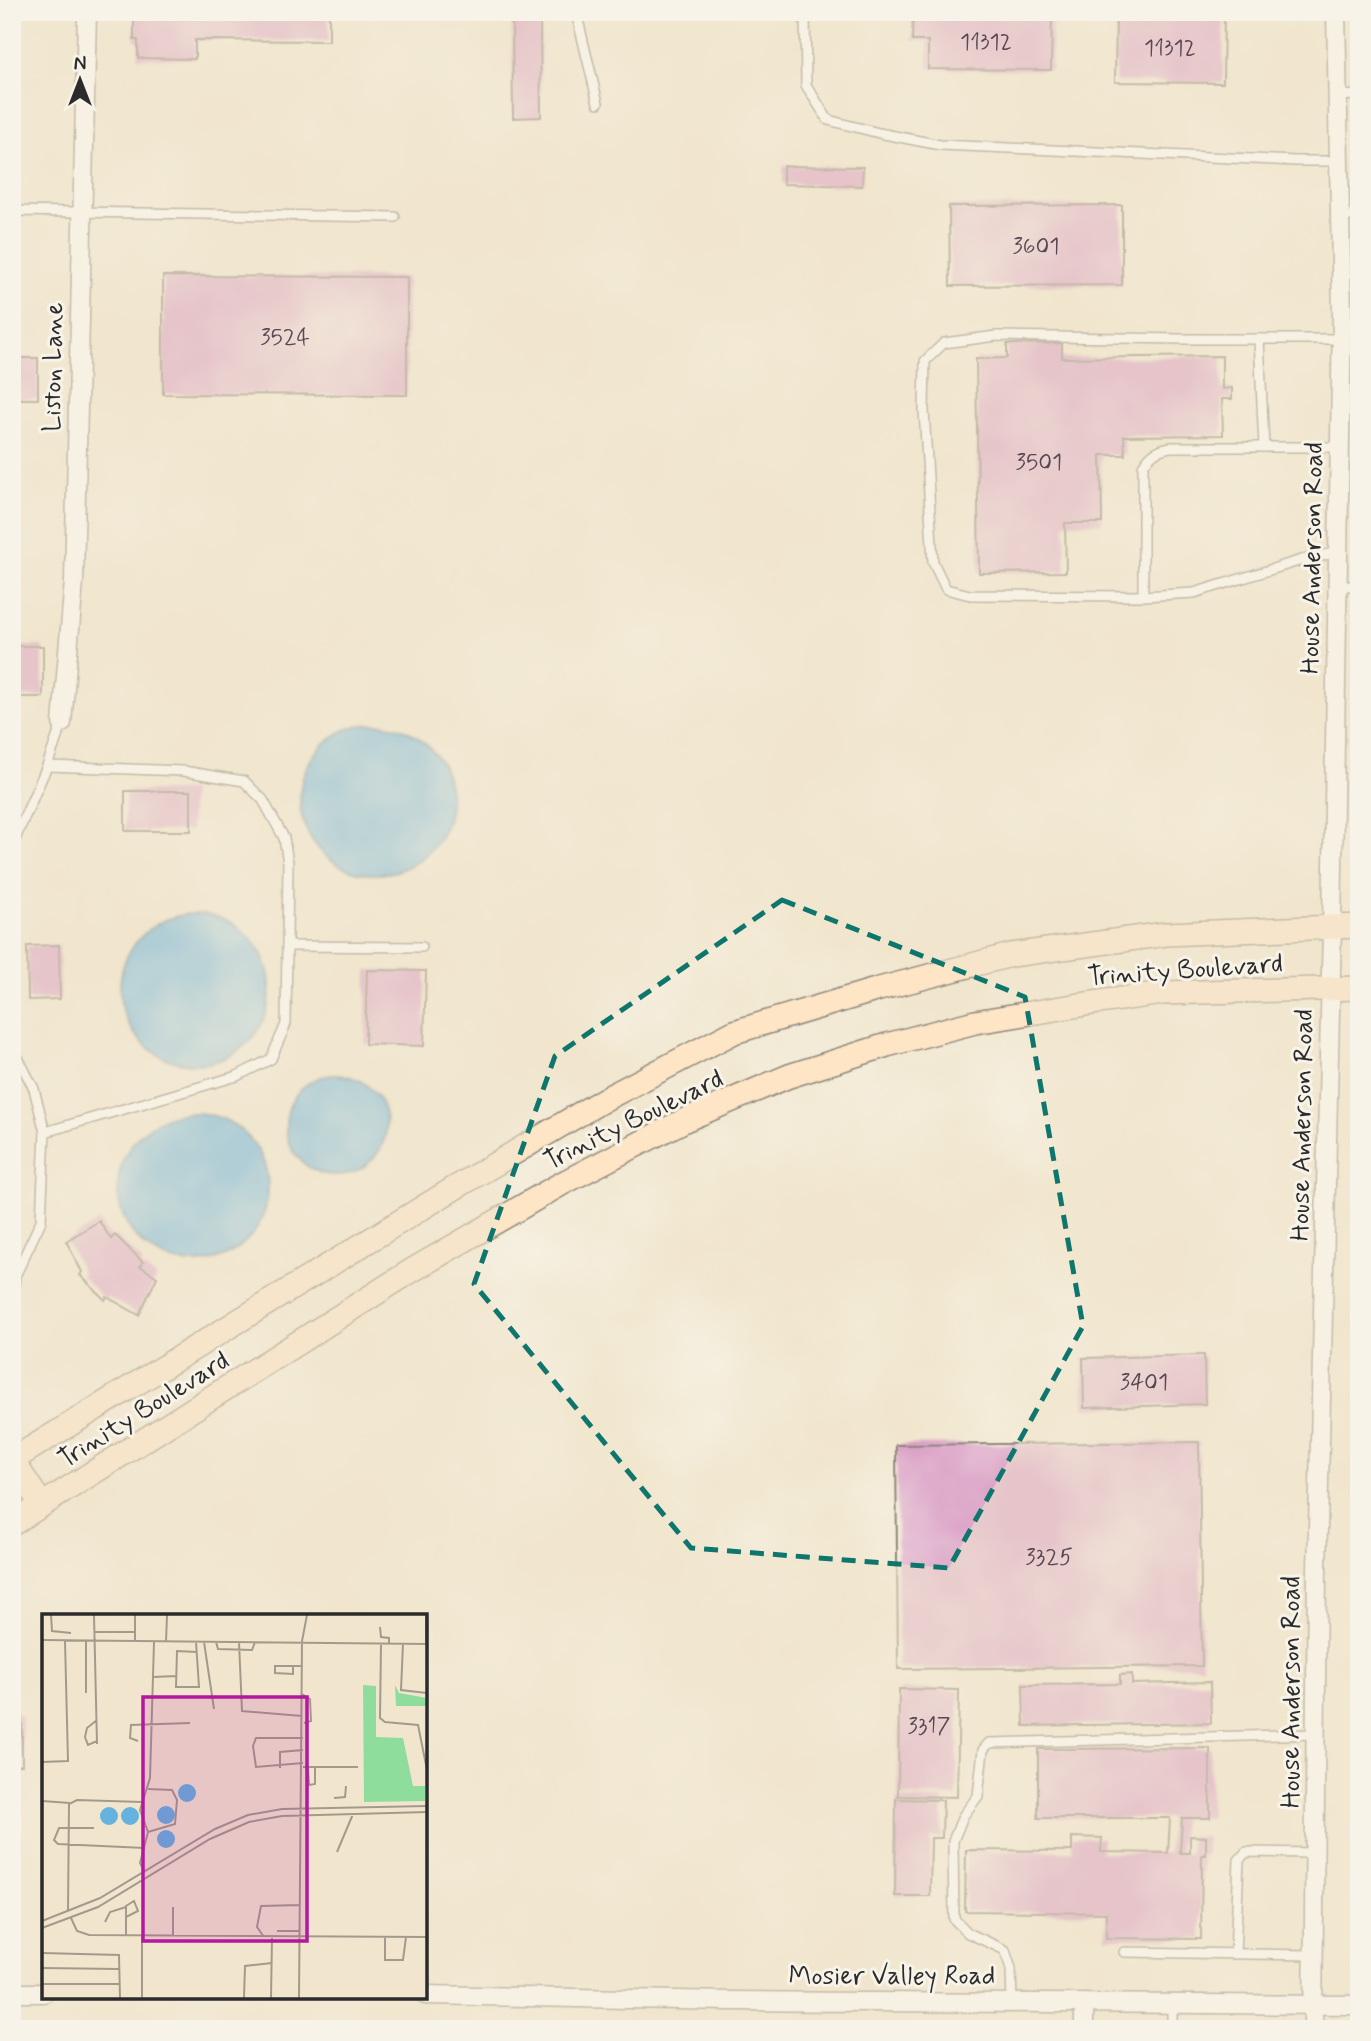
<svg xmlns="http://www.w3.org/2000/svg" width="1371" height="2041" font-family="Mynerve,sans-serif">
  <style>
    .water { fill: #65b2df; stroke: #486e85; stroke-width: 2 }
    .building { fill: #d99bc5 }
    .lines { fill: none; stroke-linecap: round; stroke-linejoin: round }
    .lane-casing { stroke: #8e887c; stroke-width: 12 }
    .street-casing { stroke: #8e887c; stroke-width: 21 }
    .secondary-casing { stroke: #8e887c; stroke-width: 26 }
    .lane { stroke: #fff; stroke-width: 9 }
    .street { stroke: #fff; stroke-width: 18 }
    .secondary { stroke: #fde5c5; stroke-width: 23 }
    .marked { fill: none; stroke: #0f766e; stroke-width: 5; stroke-dasharray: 14 9; stroke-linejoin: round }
    .labels { text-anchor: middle; stroke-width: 6; stroke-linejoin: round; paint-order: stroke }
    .number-label { font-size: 23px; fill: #564752 }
    .street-label { font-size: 26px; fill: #2b2b2b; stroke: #f7f3e8 }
    .inset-road { fill: none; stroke: #a29b8c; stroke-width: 2 }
    .view { fill: #b5179e; fill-opacity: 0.15; stroke: #b5179e; stroke-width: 3.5 }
    .inset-edge { fill: none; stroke: #2b2b2b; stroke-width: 3.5 }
  </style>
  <rect width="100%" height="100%" fill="#f7f3e8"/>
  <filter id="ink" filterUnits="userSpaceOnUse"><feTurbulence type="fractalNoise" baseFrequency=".0143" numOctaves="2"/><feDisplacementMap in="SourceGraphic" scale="14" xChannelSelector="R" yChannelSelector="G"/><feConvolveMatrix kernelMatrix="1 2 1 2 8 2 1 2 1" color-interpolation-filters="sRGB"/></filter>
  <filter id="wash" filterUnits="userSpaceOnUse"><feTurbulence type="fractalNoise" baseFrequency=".00686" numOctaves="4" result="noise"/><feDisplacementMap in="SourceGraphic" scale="28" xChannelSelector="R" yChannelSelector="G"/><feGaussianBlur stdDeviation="1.57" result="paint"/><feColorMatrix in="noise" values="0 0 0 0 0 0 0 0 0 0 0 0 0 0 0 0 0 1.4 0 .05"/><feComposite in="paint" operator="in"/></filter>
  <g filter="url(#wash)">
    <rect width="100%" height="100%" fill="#f1e6cd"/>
    <g class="water">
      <circle cx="375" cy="799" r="75"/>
      <circle cx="195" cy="989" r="75"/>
      <circle cx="336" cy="1125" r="50"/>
      <circle cx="193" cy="1188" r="75"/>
    </g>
    <g id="blocks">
      <g class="building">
        <polygon points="134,12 329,12 329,41 195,40 195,59 138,58 138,40 134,40"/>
        <polygon points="913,12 1052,12 1051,70 928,69 928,41 912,41"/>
        <polygon points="1116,12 1224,12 1223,83 1115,82"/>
        <polygon points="512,17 540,17 541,117 513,118"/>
        <polygon points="783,166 863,167 862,186 783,184"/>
        <polygon points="1122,205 1122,285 950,286 949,206"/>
        <rect x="12" y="254" width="9" height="30"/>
        <polygon points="163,276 407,277 407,395 163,394"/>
        <polygon points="1062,343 1062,358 1222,356 1222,389 1232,388 1232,399 1222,399 1223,435 1124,436 1125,455 1101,455 1102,523 1065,523 1066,572 979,573 976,359 1007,358 1007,344"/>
        <rect x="12" y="358" width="26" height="41"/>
        <rect x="16" y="646" width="27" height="51"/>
        <rect x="125" y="791" width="66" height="40"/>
        <polygon points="59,945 60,999 28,1000 27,946"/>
        <polygon points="367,970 426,971 424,1046 365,1044"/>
        <polygon points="99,1221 111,1239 115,1235 143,1262 140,1266 157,1277 139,1315 107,1297 105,1300 80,1275 82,1272 66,1241"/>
        <polygon points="1204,1355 1205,1404 1084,1408 1083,1358"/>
        <polygon points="1199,1442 1202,1666 898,1669 896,1445"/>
        <polygon points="1132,1674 1132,1684 1210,1682 1211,1723 1024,1726 1023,1685 1120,1684 1120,1675"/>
        <polygon points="899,1689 959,1690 957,1797 898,1796"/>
        <rect x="12" y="1715" width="10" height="50"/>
        <polygon points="1210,1748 1210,1818 1182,1818 1180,1853 1190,1853 1190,1836 1206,1837 1206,1855 1202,1855 1201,1939 1106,1938 1106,1913 965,1911 966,1850 1072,1851 1072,1837 1102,1838 1101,1852 1168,1853 1170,1818 1038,1818 1038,1749"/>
        <polygon points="896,1799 943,1800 942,1838 931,1838 930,1896 895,1896"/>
      </g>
    </g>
  </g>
  <g filter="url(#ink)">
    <use href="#blocks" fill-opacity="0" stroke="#8e887c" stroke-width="2"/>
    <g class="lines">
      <defs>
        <g id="lane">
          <polyline points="576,12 598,103"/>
          <polyline points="805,12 806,85 828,120 879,133 940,145 1296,161 1338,161"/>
          <polyline points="1337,96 1359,95"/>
          <polyline points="12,211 395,217"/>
          <polyline points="1340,216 1359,216"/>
          <polyline points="1259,339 1264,447"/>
          <polyline points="1338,552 1302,560 1194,593 1143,596 970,595 946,589 933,562 924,410 925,361 944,343 996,336 1181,339 1341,339"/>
          <polyline points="1337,586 1359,586"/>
          <path d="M1143 596V466C1150 454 1158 449 1171 447H1339"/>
          <polyline points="12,846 47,766 62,723"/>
          <polyline points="287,946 422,947"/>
          <polyline points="12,1046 34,1089 45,1132 41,1221 15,1276 12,1307"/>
          <polyline points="45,1132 237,1076 271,1059 286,1024 288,863 284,838 263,800 244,781 183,771 47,766"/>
          <polyline points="1124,1952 1314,1955"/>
          <polyline points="1235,1954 1239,1860 1246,1852 1315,1853"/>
          <polyline points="1012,2002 1011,1969 1005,1950 968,1933 954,1919 953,1841 963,1816 978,1796 983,1750 989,1743 1316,1734"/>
          <polyline points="1172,2004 1172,2029"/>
        </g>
        <g id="street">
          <polyline points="62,723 74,581 87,12"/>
          <polyline points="12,1993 44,1993"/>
          <polyline points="425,1995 729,2001 1359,2005"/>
          <polyline points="1084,2003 1084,2029"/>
          <polyline points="1313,2029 1317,1570 1332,927 1342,314 1336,12"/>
        </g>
        <g id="secondary">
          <polyline points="12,1460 453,1189 605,1099 734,1032 879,989 1011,955 1166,934 1359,926"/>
          <polyline points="12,1460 42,1505"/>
          <polyline points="12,1524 411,1271 561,1184 685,1120 789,1076 887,1045 975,1022 1086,1004 1163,993 1359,988"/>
        </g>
      </defs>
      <use href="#lane" class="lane-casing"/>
      <use href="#street" class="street-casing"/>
      <use href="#secondary" class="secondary-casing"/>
      <use href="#lane" class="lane"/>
      <use href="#street" class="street"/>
      <use href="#secondary" class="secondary"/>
    </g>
  </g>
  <path d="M0 0H1371V2041H0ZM782 900 1025 997 1083 1326 949 1568 691 1548 474 1284 555 1056Z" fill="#f1e6cd" fill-opacity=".55" fill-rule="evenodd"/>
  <path class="marked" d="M782 900 1025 997 1083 1326 949 1568 691 1548 474 1284 555 1056Z"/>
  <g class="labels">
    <g class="number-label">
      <text x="986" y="49">11312</text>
      <text x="1170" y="55">11312</text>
      <text x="1036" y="253">3601</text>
      <text x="285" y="344">3524</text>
      <text x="1039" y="469">3501</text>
      <text x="1144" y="1389">3401</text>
      <text x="1049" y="1564">3325</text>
      <text x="929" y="1733">3317</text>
    </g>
    <g class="street-label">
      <text transform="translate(52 367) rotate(-89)" y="9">Liston Lane</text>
      <text transform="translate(1311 558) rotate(-89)" y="9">House Anderson Road</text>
      <text transform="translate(1185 969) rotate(-4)" y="9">Trinity Boulevard</text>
      <text transform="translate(633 1119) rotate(-26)" y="9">Trinity Boulevard</text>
      <text transform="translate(1301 1125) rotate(-89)" y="9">House Anderson Road</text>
      <text transform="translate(143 1409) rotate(-32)" y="9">Trinity Boulevard</text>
      <text transform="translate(1290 1692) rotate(-90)" y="9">House Anderson Road</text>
      <text x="892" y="1984">Mosier Valley Road</text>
    </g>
  </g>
  <g transform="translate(42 1614)">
    <rect width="385" height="385" fill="#f1e6cd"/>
    <path d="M321 71 334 72V123L361 124 371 172H383V187L322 188ZM353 71 357 79 385 84V92H354Z" fill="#8edd9c"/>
    <path d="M136 179a9 9 0 1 1 18 0a9 9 0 1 1-18 0ZM115 201a9 9 0 1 1 18 0a9 9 0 1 1-18 0ZM58 202a9 9 0 1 1 18 0a9 9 0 1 1-18 0ZM79 202a9 9 0 1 1 18 0a9 9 0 1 1-18 0ZM115 225a9 9 0 1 1 18 0a9 9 0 1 1-18 0Z" fill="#65b2df"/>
    <path class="inset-road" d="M9 1 10 17 29 19M52 1 55 130M93 1V28M384 1V30M338 13 339 23 347 24V30M52 18H93M0 26 385 30M44 27V79M124 28 125 1M154 28 157 73H134L135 37 155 38M162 28 172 95M174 28 176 35 210 36 213 28M197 28 200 97 260 102M339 30 338 104 343 108 376 111 385 156M361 30 359 76 385 79M251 52V60L233 59V52H261M111 63 134 62M260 80 268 85 269 107 262 109M55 106 45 114 43 123 46 131 55 127M96 127 88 124 89 111 148 109M0 148 26 147 23 27M261 149 214 153 211 132 214 124H261M261 153H316M266 153 267 171 273 170V153M238 154V138L261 136M292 184 303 183 304 172M0 187 28 189M52 214H17L12 226 16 230 103 234M106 218 133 210 135 186 130 176 106 175M295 238 311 200M102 257 98 249 106 218 98 196 108 164 112 28M26 297 27 190 35 186 100 188M84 303 96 297 92 287 84 292V321M29 304 35 317 47 321 385 323M0 307 58 284 173 215 206 201 240 195 385 192M63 308 68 298 84 293M0 314 56 293 168 225 207 208 240 202 385 198M235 317H258M100 322V384M131 322V293M222 323 215 313 219 292 258 291M343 323V346H361L364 323M0 339 77 341 78 384M0 354 78 355M0 370H78M202 384 203 352 230 349M229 384 230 324M257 384 260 27 265 1"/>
    <path class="view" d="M101 83H265V327H101Z"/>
    <rect width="385" height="385" class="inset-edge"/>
  </g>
  <rect width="1371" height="2041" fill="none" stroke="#f7f3e8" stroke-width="42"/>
  <g transform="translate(80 80)" stroke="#f7f3e8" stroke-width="5" paint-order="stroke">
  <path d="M0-5L12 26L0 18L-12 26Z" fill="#2b2b2b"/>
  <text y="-10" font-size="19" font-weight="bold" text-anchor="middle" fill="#2b2b2b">N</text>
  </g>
</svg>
